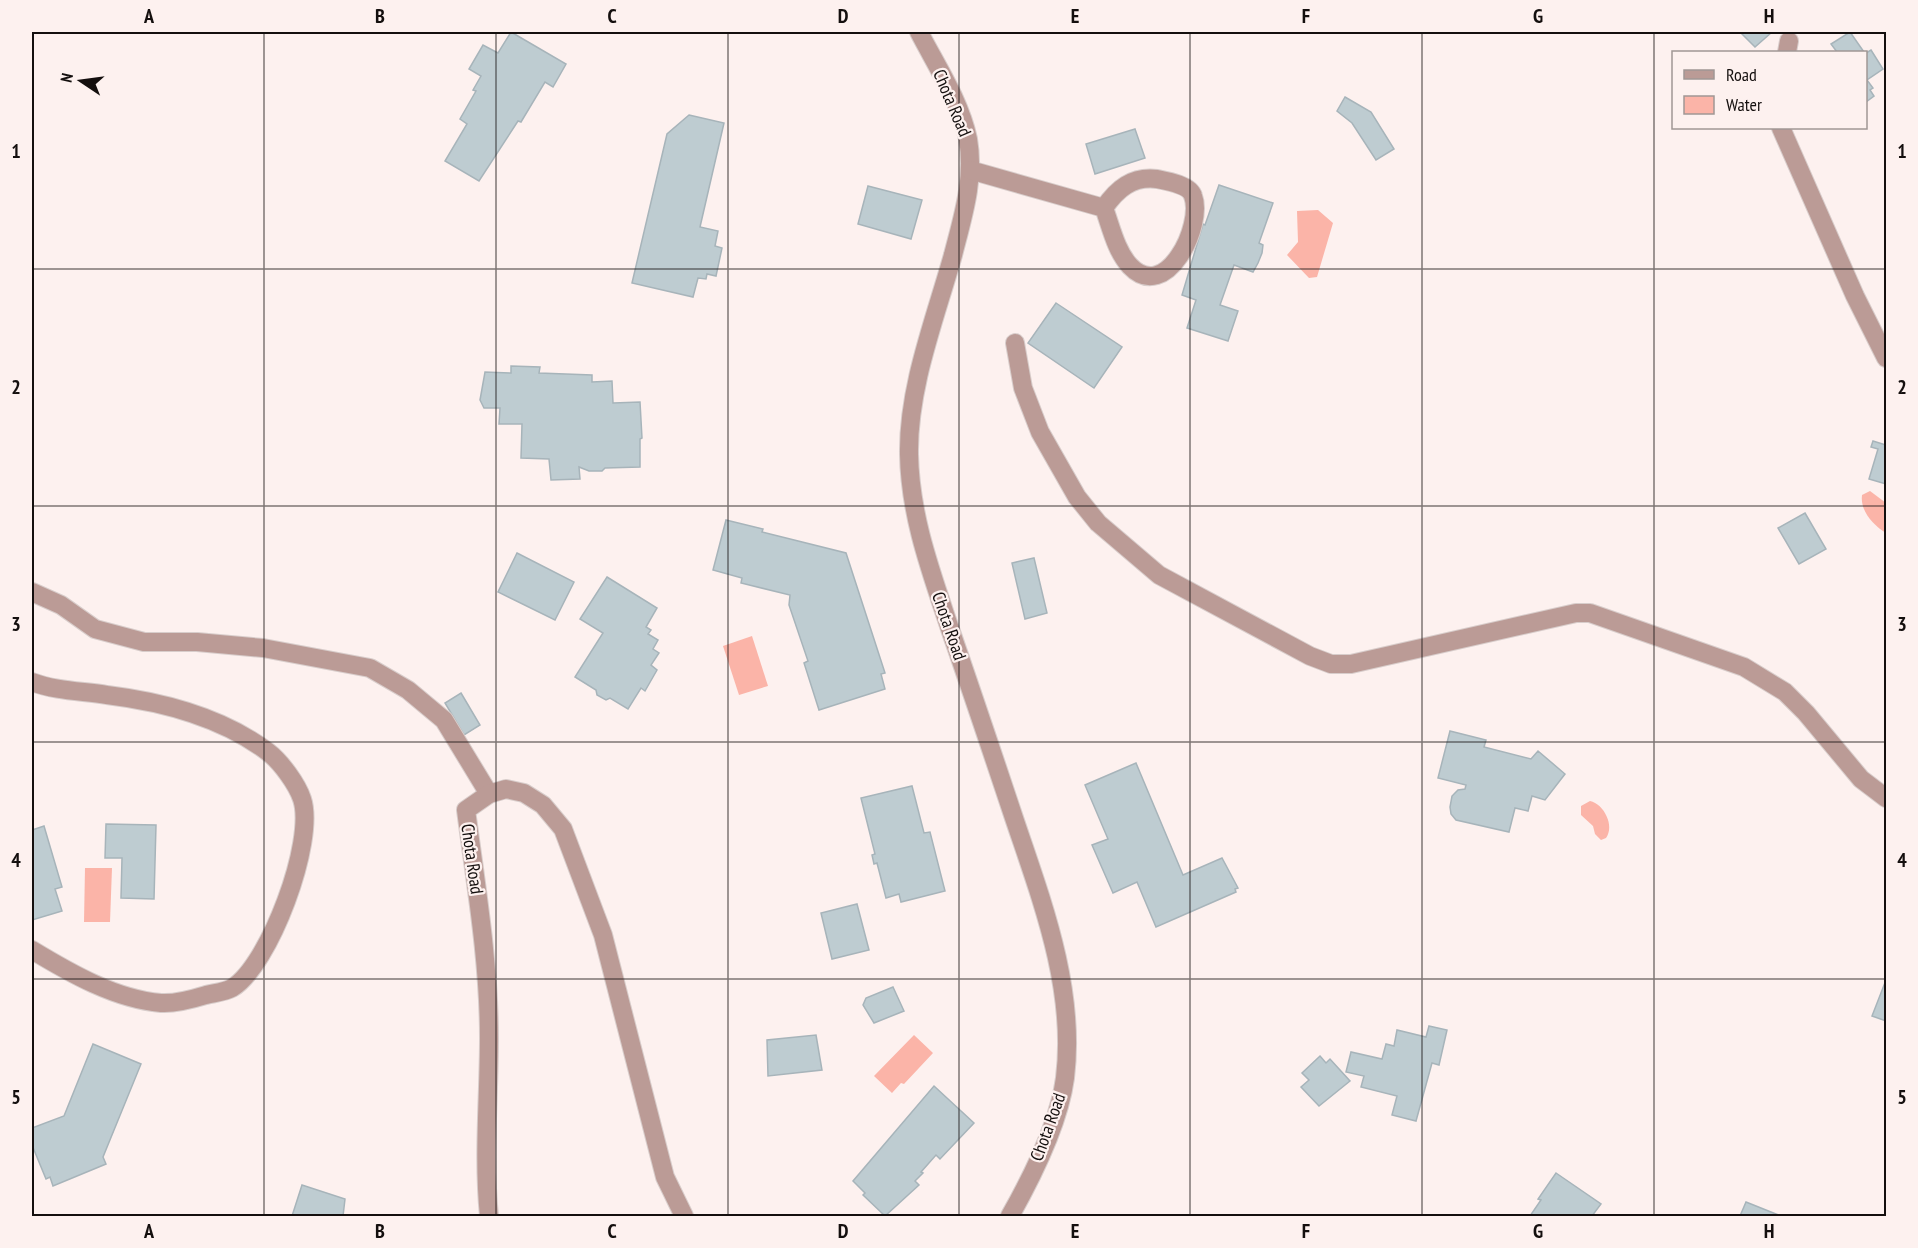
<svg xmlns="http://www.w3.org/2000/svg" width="1918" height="1248" font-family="'PT Sans Narrow',sans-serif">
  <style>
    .water { fill: #fbb4a8 }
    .building { fill: #beccd1; stroke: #a7b4ba; stroke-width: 1.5 }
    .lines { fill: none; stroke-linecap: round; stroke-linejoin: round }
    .minor-casing { stroke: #d8cdcb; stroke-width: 20 }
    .minor { stroke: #bb9b96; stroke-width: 18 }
    .grid { fill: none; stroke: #140f0e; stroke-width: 1.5; stroke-opacity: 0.55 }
    .labels { text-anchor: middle; stroke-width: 4.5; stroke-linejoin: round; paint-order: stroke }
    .street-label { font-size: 18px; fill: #140f0e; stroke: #fdf1ef }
    .neatline { fill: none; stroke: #140f0e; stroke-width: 2 }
    .grid-label { font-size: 20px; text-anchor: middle; font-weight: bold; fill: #140f0e }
  </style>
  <rect width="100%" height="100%" fill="#fdf1ef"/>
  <g class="water">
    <polygon points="1318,210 1333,223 1317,277 1309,278 1287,255 1298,242 1297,211"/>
    <path d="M1870 491 1886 503V533C1873 525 1860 511 1862 495Z"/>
    <polygon points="752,636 768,686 739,695 723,646"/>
    <path d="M1590 801C1604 804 1615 826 1606 838L1601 840 1595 834 1593 826 1581 815V806Z"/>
    <polygon points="85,868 112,868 110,922 84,922"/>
    <polygon points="914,1035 933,1053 904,1084 901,1083 892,1093 874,1076"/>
  </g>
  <g class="building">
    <polygon points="511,32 566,64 553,87 545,82 521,122 518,121 479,181 445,161 467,124 460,119 476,91 473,90 481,76 469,69 483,45 498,53"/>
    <polygon points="1740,32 1772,32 1755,47"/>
    <polygon points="1850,32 1864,52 1837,52 1831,44"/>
    <polygon points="1871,50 1883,69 1867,80 1873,88 1870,90 1874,96 1866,102 1866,53"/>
    <polygon points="1345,97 1371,112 1394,149 1376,160 1352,123 1337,111"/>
    <polygon points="689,115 724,123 700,227 718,231 715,246 722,248 716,276 707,274 706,279 698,278 693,297 632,283 667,134"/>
    <polygon points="1135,129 1145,158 1095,174 1086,144"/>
    <polygon points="1219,185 1273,203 1259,243 1263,245 1262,253 1258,263 1253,272 1234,265 1220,305 1238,311 1228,341 1187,328 1196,300 1182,295 1203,224 1205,225"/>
    <polygon points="868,186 922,200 911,239 858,224"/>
    <polygon points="1056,303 1122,347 1094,388 1028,343"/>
    <polygon points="511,366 540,367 539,373 592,375 592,382 612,381 613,403 640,402 642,438 640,439 640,467 605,468 602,471 589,471 579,467 580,479 551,480 549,459 521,458 522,424 499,424 500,408 484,408 480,400 485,372 511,373"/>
    <polygon points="1873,441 1886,445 1886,484 1869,479 1878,449 1871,447"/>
    <polygon points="1805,513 1826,549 1799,564 1778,528"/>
    <polygon points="726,520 763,529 762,532 846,553 885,673 881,674 885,689 819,710 804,663 808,661 789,605 790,595 741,583 742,578 713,570"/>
    <polygon points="517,553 574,582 555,620 498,592"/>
    <polygon points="1034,558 1047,613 1025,619 1012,563"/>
    <polygon points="607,577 657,608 646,627 651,630 648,634 658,640 653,649 659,653 651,665 657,670 645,691 641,688 628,709 610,698 606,700 597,695 596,690 575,677 603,633 580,619"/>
    <polygon points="461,693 480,725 464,735 445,703"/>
    <polygon points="1450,731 1486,740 1484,747 1531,759 1538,751 1565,774 1545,800 1532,796 1528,811 1515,808 1509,832 1456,820 1451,814 1450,807 1452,796 1458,790 1465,789 1466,785 1438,778"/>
    <polygon points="1136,763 1183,875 1222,858 1238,888 1235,889 1236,892 1156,927 1137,882 1113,893 1092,845 1108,839 1085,785"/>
    <polygon points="912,786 924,833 930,832 945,891 901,902 899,894 886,898 877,863 874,864 872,855 875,854 861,798"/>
    <polygon points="106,824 156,825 154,899 121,898 122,858 105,858"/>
    <polygon points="44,826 62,887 55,889 62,911 32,920 32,830"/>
    <polygon points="857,904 869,950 832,959 821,913"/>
    <polygon points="1886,980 1886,1021 1872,1016"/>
    <polygon points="893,987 904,1011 874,1023 863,1005 866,998"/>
    <polygon points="1429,1026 1447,1030 1439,1065 1432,1063 1416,1121 1392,1115 1397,1096 1361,1087 1364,1076 1346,1072 1351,1052 1382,1059 1386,1044 1394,1046 1397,1030 1426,1037"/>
    <polygon points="816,1035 822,1070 768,1076 767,1040"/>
    <polygon points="93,1044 141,1064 103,1157 106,1164 53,1186 50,1177 46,1179 32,1145 32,1128 64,1116"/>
    <polygon points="1320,1056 1326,1063 1330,1059 1350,1081 1319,1106 1301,1087 1309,1080 1302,1073"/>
    <polygon points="934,1086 974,1123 940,1159 936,1155 921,1172 923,1173 915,1181 919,1185 885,1216 863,1195 865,1193 853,1181"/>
    <polygon points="1556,1173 1601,1204 1592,1216 1530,1216 1541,1200 1538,1199"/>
    <polygon points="302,1185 345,1199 343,1216 292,1216"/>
    <polygon points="1746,1202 1781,1216 1740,1216"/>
  </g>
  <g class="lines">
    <defs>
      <g id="minor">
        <path d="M919 32C936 65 960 101 968 139 975 179 963 216 953 255 935 319 908 387 909 454 910 516 931 572 950 629 972 692 993 755 1014 818 1042 901 1076 989 1065 1078 1059 1123 1032 1177 1010 1216"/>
        <polyline points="1787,52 1789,41"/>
        <polyline points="1781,128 1855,296 1886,358"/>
        <path d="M970 170 1104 208C1117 189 1132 176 1157 179 1167 181 1190 185 1193 196 1204 225 1166 304 1130 266 1116 251 1111 227 1104 208"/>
        <polyline points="1015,343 1023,388 1040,432 1077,497 1098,523 1159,575 1310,656 1331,664 1351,664 1576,613 1590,613 1744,667 1785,692 1806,713 1861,779 1886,798"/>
        <polyline points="32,592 61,605 95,629 144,642 197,642 263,648 370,668 408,690 444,720 489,794"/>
        <path d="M32 682C56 691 82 691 107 695 164 702 222 717 268 752 281 762 297 784 302 799 316 841 269 966 232 988 225 992 214 993 206 995 193 999 175 1004 161 1003 115 999 70 973 32 950"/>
        <path d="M489 1216C483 1157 489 1097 489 1038 489 961 476 886 466 810L489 794 506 789 524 793 543 805 563 829 603 935 665 1177 684 1216"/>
      </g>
    </defs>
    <use href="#minor" class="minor-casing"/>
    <use href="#minor" class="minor"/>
  </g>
  <path class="grid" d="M264 32V1216M496 32V1216M728 32V1216M959 32V1216M1190 32V1216M1422 32V1216M1654 32V1216M32 269H1886M32 506H1886M32 742H1886M32 979H1886"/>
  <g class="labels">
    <g class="street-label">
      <text transform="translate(952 103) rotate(67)" y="6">Chota Road</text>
      <text transform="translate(949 626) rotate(71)" y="6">Chota Road</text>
      <text transform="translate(472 859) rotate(82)" y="6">Chota Road</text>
      <text transform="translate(1048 1127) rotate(-70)" y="6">Chota Road</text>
    </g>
  </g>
  <rect width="1918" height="1248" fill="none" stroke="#fdf1ef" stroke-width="66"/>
  <rect x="1672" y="51" width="195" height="78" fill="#fdf1ef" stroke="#a09795" stroke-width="1.5"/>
  <rect x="1684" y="70" width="30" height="9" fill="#bb9b96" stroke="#a09795" stroke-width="1.5"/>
  <text x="1726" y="81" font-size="18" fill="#140f0e">Road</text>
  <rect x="1684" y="96" width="30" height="18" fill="#fbb4a8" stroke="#a09795" stroke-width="1.5"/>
  <text x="1726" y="111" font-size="18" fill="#140f0e">Water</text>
  <g transform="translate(81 81) rotate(283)" stroke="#fdf1ef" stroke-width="4.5" paint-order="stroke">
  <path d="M0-4.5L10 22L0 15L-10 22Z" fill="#140f0e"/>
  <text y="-9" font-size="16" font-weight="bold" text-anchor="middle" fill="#140f0e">N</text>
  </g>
  <rect x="33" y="33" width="1852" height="1182" class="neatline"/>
  <g class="grid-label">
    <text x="149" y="23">A</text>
    <text x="380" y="23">B</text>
    <text x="612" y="23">C</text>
    <text x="843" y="23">D</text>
    <text x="1075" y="23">E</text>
    <text x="1306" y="23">F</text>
    <text x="1538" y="23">G</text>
    <text x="1769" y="23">H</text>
    <text x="16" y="158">1</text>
    <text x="1902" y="158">1</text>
    <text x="16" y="394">2</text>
    <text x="1902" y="394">2</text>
    <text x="16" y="631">3</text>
    <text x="1902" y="631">3</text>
    <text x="16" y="867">4</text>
    <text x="1902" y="867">4</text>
    <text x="16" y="1104">5</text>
    <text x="1902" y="1104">5</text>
    <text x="149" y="1238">A</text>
    <text x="380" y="1238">B</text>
    <text x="612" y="1238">C</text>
    <text x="843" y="1238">D</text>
    <text x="1075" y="1238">E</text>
    <text x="1306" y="1238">F</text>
    <text x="1538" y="1238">G</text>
    <text x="1769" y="1238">H</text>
  </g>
</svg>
